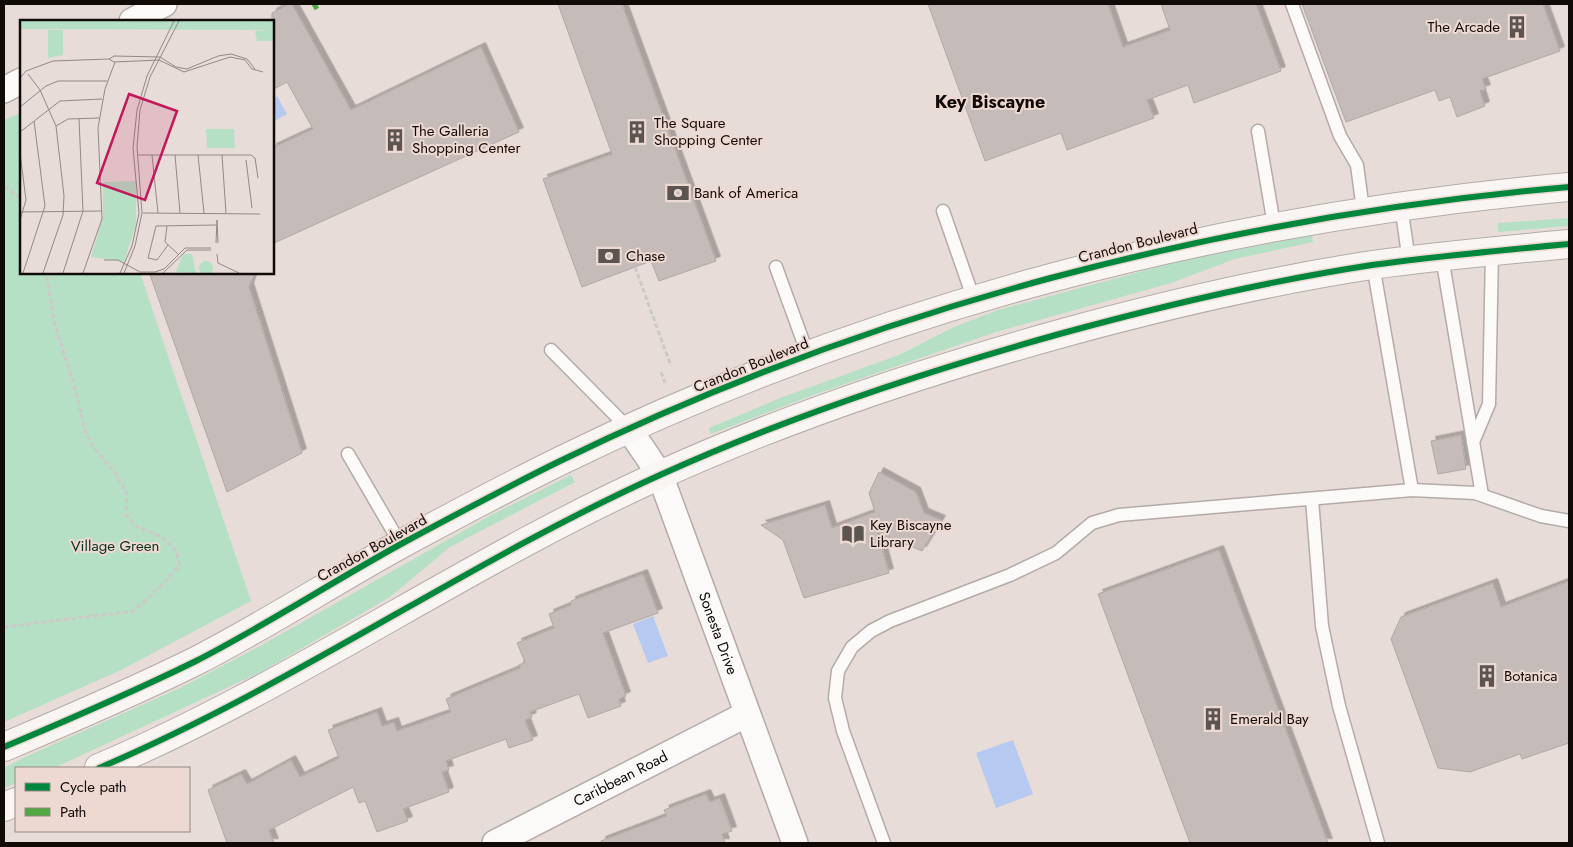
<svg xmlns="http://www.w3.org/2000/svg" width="1573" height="847" font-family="Jost,sans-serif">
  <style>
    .green { fill: #b5e0c5 }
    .water { fill: #b6caf1 }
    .building { fill: #c5bcb9; stroke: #b0a8a5; filter: url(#shadow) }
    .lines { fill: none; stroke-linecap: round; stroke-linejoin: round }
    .service-casing { stroke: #b4aba8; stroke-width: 15 }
    .minor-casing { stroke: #b4aba8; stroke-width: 28 }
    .secondary-casing { stroke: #b4aba8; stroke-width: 30 }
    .path { stroke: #cdc9c8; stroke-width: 3; stroke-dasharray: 5 2.5; stroke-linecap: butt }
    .service { stroke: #fcfaf9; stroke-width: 12 }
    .minor { stroke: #fcfaf9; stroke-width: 25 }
    .secondary { stroke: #f8f5f3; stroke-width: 28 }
    .quiet { stroke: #51a841; stroke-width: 5; stroke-dasharray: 10 5; stroke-linecap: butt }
    .cycleway-casing { stroke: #eed9d2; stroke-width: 9 }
    .cycleway { stroke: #00873e; stroke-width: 6 }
    .labels { text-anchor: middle; stroke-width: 4; stroke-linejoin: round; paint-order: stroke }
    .poi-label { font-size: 15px; fill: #110b08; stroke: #eed9d2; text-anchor: start }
    .street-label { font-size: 15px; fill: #110b08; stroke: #eed9d2 }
    .park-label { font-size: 15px; fill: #06311f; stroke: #eed9d2 }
    .quarter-label { font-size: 18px; font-weight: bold; fill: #110b08; stroke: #eed9d2 }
    .inset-road { fill: none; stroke: #928885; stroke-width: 1 }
    .view { fill: #c2185b; fill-opacity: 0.15; stroke: #c2185b; stroke-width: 2.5 }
    .inset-edge { fill: none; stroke: #110b08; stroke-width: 2.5 }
  </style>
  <defs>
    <filter id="shadow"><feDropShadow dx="4.5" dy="-4.5" stdDeviation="0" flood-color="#0004"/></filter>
  </defs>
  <rect width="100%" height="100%" fill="#e8dcd8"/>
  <g class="green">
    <polygon points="21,113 21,272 140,273 251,601 121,670 4,722 4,120"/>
    <polygon points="1569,218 1569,226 1498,232 1498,223"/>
    <polygon points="1312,235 1313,242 1235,259 1171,283 996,332 816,394 711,434 709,428 783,397 899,355 954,327 998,310 1180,261"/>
    <polygon points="571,475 575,482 450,547 390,597 261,672 54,768 16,768 16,783 4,788 4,768 25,757 180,688 262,645 493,514"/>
  </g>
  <g class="water">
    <polygon points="277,96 287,114 273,122 273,99"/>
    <polygon points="653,616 668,656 648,663 633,624"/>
    <polygon points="1013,740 1033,794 996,808 976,753"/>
  </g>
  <g class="building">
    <polygon points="289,4 292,4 351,110 481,47 519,132 272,244 272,148 313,129 287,82 272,90 272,13"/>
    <polygon points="558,4 622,4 716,261 659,281 651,261 582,287 543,179 612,154"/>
    <polygon points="928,4 1108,4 1123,47 1170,30 1161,4 1256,4 1281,71 1194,103 1188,85 1147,100 1154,118 1067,150 1061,133 985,161"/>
    <polygon points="1302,4 1543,4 1560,51 1482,79 1486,89 1480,91 1485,106 1457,117 1450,97 1439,101 1435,90 1346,122"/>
    <polygon points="149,272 255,272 249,287 302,453 227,492"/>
    <polygon points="1461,435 1466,469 1438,474 1431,441"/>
    <polygon points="879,472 916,492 924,513 941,520 922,551 878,533 889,573 804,598 783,540 761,525 825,505 832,528 875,512 869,493"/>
    <polygon points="1219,550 1328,843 1190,843 1098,594"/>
    <polygon points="643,574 658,613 603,633 626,696 619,699 621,706 588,718 579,694 530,712 532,717 525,720 533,740 509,748 506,739 446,761 449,770 442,772 449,792 403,809 408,821 377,832 365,801 359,803 353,787 269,830 274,843 227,843 208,790 241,774 247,784 291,760 300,777 339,758 328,730 377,712 382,726 394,722 397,731 451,712 446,699 520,668 519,665 525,662 517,643 554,628 549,614 571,605 571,601"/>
    <polygon points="1569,581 1569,743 1522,759 1520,754 1470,772 1438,768 1391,639 1401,617 1493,583 1501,607"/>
    <polygon points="706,794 710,802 720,798 732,831 722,834 725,843 601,843 601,841 667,816 664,810"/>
  </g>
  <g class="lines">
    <defs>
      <g id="service">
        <polyline points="1292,4 1340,136 1357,165 1363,210"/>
        <polyline points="1258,131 1274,225"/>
        <polyline points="1401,206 1409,261"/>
        <polyline points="943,211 974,300"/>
        <polyline points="1442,257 1482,495"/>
        <polyline points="1373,265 1412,490"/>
        <polyline points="776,267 808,355"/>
        <polyline points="551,350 629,429"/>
        <polyline points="1473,442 1489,404 1492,251"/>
        <polyline points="348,454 401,545"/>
        <polyline points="1312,499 1322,626 1339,706 1378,843"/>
        <polyline points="884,843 843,731 835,698 838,671 852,647 871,631 890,621 1010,575 1056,553 1092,523 1119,515 1412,490 1475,493 1541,516 1569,521"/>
      </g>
      <g id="minor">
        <polyline points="132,21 164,4"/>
        <polyline points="4,90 21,81"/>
        <path id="s1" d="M629 429 660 475 795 843"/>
        <path id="s2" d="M495 843 747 714"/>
      </g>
      <g id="secondary">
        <path d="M4 747C68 720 133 692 196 661 266 625 332 582 401 544 453 516 505 488 558 462 874 307 1219 218 1569 187"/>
        <path d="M99 768C294 685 467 562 660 475 790 416 926 371 1063 333 1165 305 1268 281 1372 265 1438 256 1504 250 1569 244"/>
        <polyline points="4,807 16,802"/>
      </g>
    </defs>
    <use href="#service" class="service-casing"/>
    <use href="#minor" class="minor-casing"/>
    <use href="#secondary" class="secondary-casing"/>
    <g class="path">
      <polyline points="4,187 21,198"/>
      <polyline points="635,267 671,366"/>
      <polyline points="661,372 665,383"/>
      <polyline points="4,627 134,611 166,581 179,565 177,551 162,537 135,526 126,514 127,494 117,475 93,447 85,430 76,392 54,321 46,272"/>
    </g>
    <use href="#service" class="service"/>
    <use href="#minor" class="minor"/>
    <use href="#secondary" class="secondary"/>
    <polyline class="quiet" points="314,4 317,9"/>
    <defs>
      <g id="cycleway">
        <path d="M4 747C68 720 133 692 196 661 266 625 332 582 401 544 453 516 505 488 558 462 874 307 1219 218 1569 187"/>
        <path d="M99 768C294 685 467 562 660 475 790 416 926 371 1063 333 1165 305 1268 281 1372 265 1438 256 1504 250 1569 244"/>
      </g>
    </defs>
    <use href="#cycleway" class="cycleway-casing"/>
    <use href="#cycleway" class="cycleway"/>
  </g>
  <defs>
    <symbol id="building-bare" viewBox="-9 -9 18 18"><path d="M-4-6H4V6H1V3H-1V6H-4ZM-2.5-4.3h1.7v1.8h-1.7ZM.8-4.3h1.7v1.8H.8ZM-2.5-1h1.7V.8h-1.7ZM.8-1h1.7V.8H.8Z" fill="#5c5451" stroke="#eed9d2" stroke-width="2.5" paint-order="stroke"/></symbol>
    <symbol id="bank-bare" viewBox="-9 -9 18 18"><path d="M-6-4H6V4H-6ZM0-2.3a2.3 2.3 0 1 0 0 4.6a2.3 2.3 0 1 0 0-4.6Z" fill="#5c5451" stroke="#eed9d2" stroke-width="2.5" paint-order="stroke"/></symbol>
    <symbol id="library-bare" viewBox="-9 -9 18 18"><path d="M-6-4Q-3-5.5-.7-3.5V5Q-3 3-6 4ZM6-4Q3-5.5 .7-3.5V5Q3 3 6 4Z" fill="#5c5451" stroke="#eed9d2" stroke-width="2.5" paint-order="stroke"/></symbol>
  </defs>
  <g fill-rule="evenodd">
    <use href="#building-bare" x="1501" y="11" width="32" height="32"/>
    <use href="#building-bare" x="621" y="116" width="32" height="32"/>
    <use href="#building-bare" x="379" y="124" width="32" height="32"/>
    <use href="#bank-bare" x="662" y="177" width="32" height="32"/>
    <use href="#bank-bare" x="593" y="240" width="32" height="32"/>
    <use href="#library-bare" x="837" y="518" width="32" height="32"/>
    <use href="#building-bare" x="1471" y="660" width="32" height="32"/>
    <use href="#building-bare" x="1197" y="703" width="32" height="32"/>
  </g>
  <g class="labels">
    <g class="poi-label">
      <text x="1500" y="32" text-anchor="end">The Arcade</text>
      <text x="654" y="128">The Square<tspan x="654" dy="17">Shopping Center</tspan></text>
      <text x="412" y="136">The Galleria<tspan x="412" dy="17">Shopping Center</tspan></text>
      <text x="694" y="198">Bank of America</text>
      <text x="626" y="261">Chase</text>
      <text x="870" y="530">Key Biscayne<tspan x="870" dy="17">Library</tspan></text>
      <text x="1504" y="681">Botanica</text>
      <text x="1230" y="724">Emerald Bay</text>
    </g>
    <g class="street-label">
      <text transform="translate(1138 243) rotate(-14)" y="5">Crandon Boulevard</text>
      <text transform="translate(751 365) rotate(-22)" y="5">Crandon Boulevard</text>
      <text transform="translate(372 548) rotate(-29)" y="5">Crandon Boulevard</text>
      <text dy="5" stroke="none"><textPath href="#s1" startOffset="224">Sonesta Drive</textPath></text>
      <text dy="5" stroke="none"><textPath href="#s2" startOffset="141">Caribbean Road</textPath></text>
    </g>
    <g class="park-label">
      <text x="115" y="551">Village Green</text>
    </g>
    <g class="quarter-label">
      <text x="990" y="108">Key Biscayne</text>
    </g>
  </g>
  <g transform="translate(20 20)">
    <rect width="254" height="254" fill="#e8dcd8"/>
    <path d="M2 1H254V21H237L235 11 250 10 0 9ZM28 10H43V35L28 38ZM186 109H214L215 128H187ZM116 161V204L104 242 71 237 83 197V162ZM163 234H172L176 253 156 252ZM179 248a7 7 0 1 1 14 0a7 7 0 1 1-14 0Z" fill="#b5e0c5"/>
    <path class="inset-road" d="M89 39 94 42 139 40 164 52 210 37 225 40 232 49 243 52M8 54 20 70 36 106 44 176 43 195 23 253M0 58 6 51 33 41 89 39 94 36 140 37 156 47 167 49 198 36 211 34 227 39 235 49M0 87 26 66 38 61H87M36 106 48 99 79 98M0 112 40 81 82 79M0 133 6 180 0 200M118 135H231L235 138 238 158M132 135 138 193M155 135 160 193M178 135 184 193M202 135 206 193M226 140 232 188M0 192 82 191M123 193 240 194M197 200 198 223M147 206 145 222 158 234M196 223 197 200M148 225 137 240 128 238 136 206 196 205M197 234 198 243 219 253M84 240H98L120 252H135L144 249 165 228H191M3 253 25 186 14 101M43 253 63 191 59 99M63 253 82 199 78 108 85 69 95 42M100 253 112 226 119 193 113 128 117 90 127 56 154 1M104 253 115 226 122 193 117 127 120 90 130 57 159 1M143 253 167 230H191"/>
    <path class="view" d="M109 74 157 91 125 180 77 163Z"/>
    <rect width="254" height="254" class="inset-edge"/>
  </g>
  <rect width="1573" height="847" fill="none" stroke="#110b08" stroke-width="10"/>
  <rect x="15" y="767" width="175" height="65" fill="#eed9d2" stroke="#968781"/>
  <rect x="25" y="783" width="25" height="8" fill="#00873e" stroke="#968781"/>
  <text x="60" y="792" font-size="15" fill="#110b08">Cycle path</text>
  <rect x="25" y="808" width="25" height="8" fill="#51a841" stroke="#968781"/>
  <text x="60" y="817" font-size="15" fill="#110b08">Path</text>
</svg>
